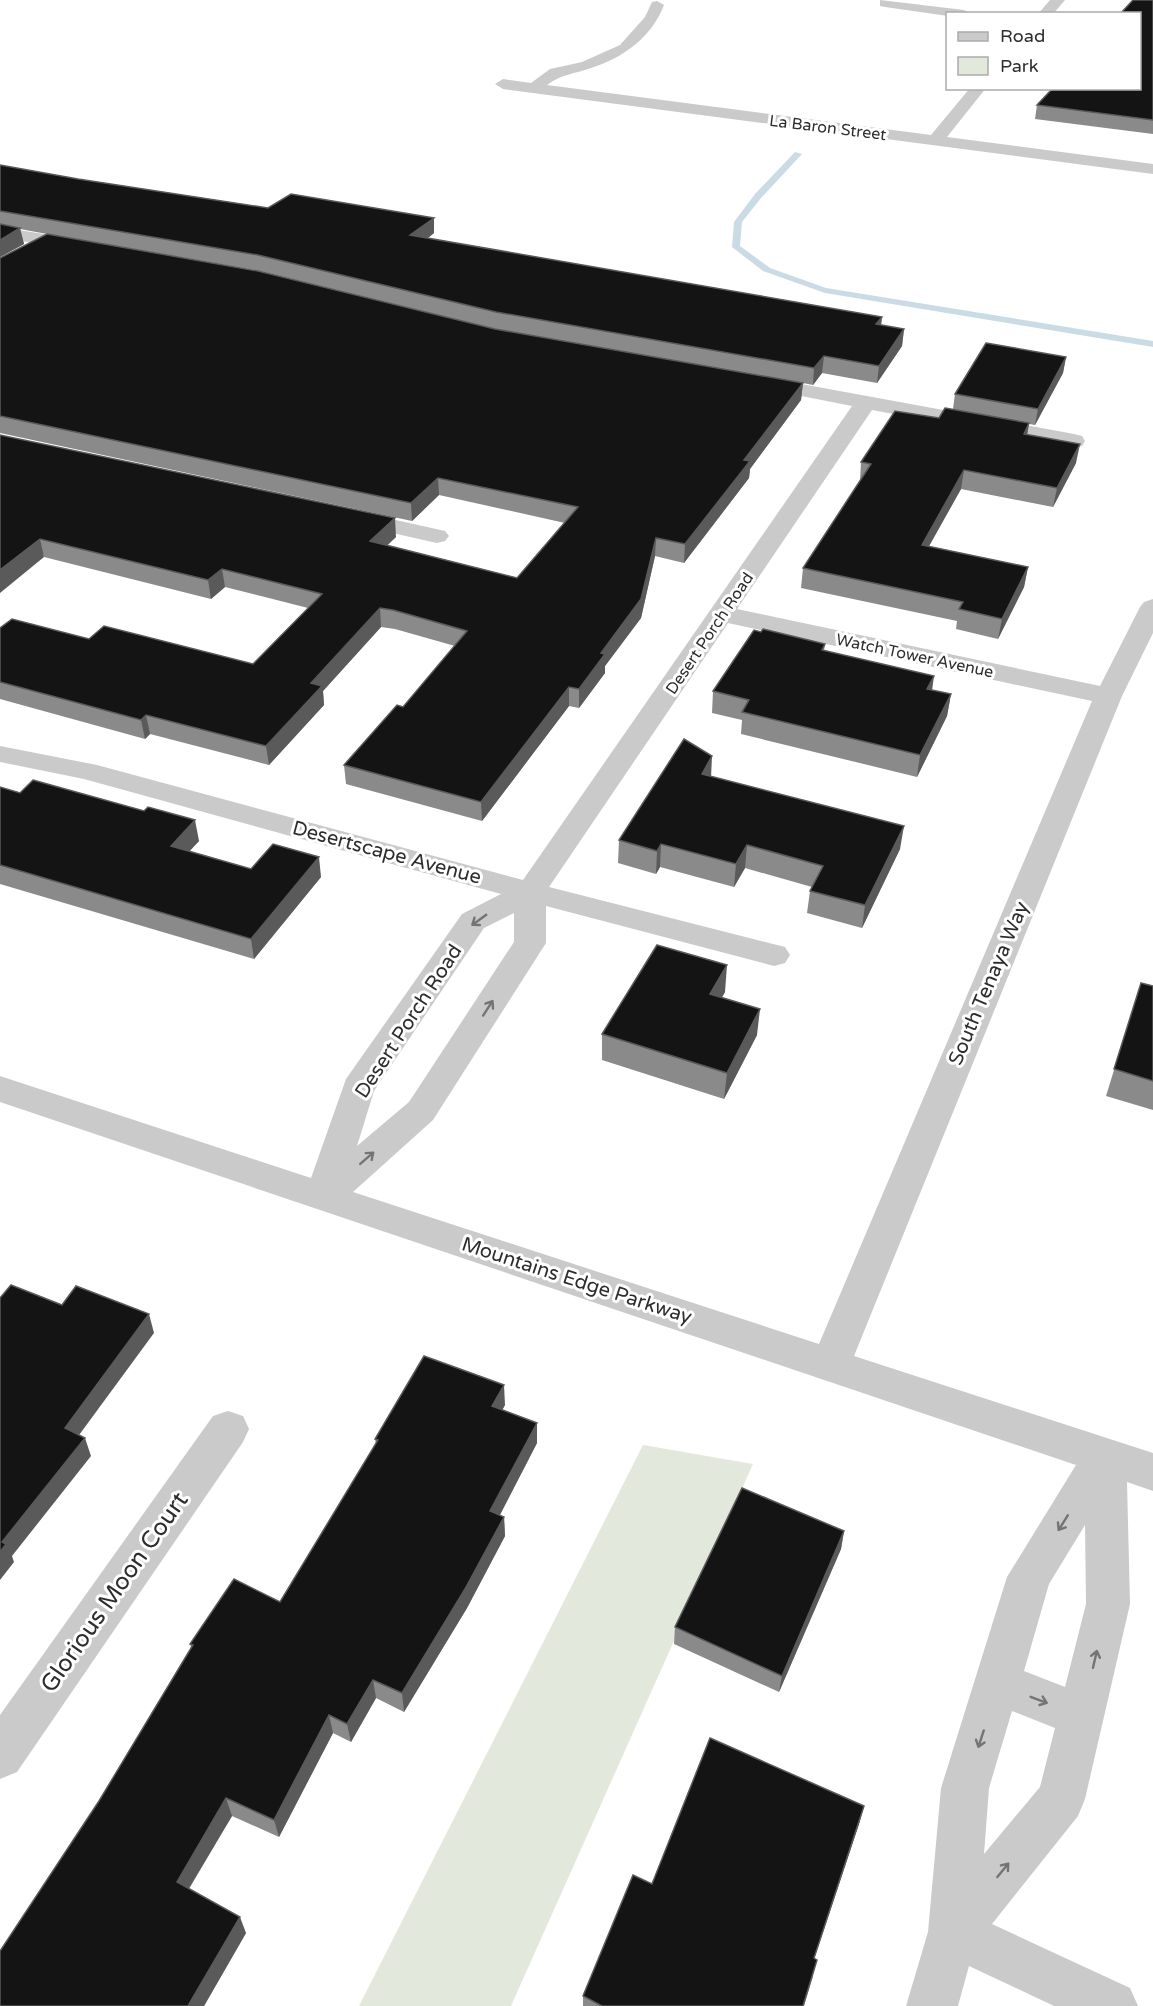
<svg xmlns="http://www.w3.org/2000/svg" width="1153" height="2006" font-family="'Varela Round',sans-serif">
  <style>
    .green { fill: #e2e9dc }
    .lines { fill: none; stroke-linecap: round; stroke-linejoin: round }
    .stream { fill: #cadbe6; fill-rule: evenodd }
    .minor { fill: #cacaca; fill-rule: evenodd }
    .wall { fill: #8a8a8a; fill-rule: evenodd }
    .shaded-wall { fill: #5a5a5a }
    .building { fill: #141414; stroke: #5a5a5a; stroke-width: 1.5 }
    .oneway { stroke: #747474 }
    .labels { text-anchor: middle; stroke-width: 6; stroke-linejoin: round; paint-order: stroke }
    .far-street-label { font-size: 16px; fill: #2d2d2d; stroke: #fff }
    .street-label { font-size: 20px; fill: #2d2d2d; stroke: #fff }
    .near-street-label { font-size: 24px; fill: #2d2d2d; stroke: #fff }
  </style>
  <rect width="100%" height="100%" fill="#fff"/>
  <polygon class="green" points="643,1445 753,1464 511,2006 359,2006"/>
  <g class="lines">
    <polygon class="stream" points="795,152 802,154 761,198 742,222 740,246 770,268 826,288 1153,341 1153,347 825,293 763,271 732,247 734,222 755,194"/>
    <g class="minor">
      <polygon points="880,0 964,10 971,14 948,14 948,16 885,7 880,6"/>
      <polygon points="1050,0 1065,0 1053,14 1038,14"/>
      <path d="M657 1 664 5C652 37 623 58 591 68 574 74 562 74 547 85L931 135 970 88H986L947 137 1153 164V174L503 89 495 84 503 79 531 83 550 69 582 62 620 45 645 17 652 2Z"/>
      <polygon points="0,227 81,240 90,246 81,252 0,237"/>
      <path d="M758 376 1074 434 1082 436 1085 441 1082 446 1074 448 872 410 737 609 1100 686 1140 607 1144 602 1153 599V633L1122 696 854 1356 1153 1453V1491L1127 1482 1130 1604 1085 1799 1078 1816 992 1924 1130 1988 1138 2006H1054L969 1966 958 2006H906L928 1932 941 1788 1007 1577 1076 1465 0 1102V1076L311 1178 346 1079 462 914 501 894 84 779 0 762V746L97 765 523 880 852 406 751 386 747 382 751 378ZM728 623 1092 701 819 1344 353 1192 433 1120 546 943V906L774 966 785 963 790 955 785 947 549 887ZM514 913V942L409 1102 357 1146 374 1091 484 928ZM1085 1525 1086 1604 1065 1687 1024 1671 1049 1584ZM1012 1711 1055 1728 1040 1787 984 1854 989 1788Z"/>
      <polygon points="351,510 445,531 449,536 445,541 437,543 343,522 339,517 343,512"/>
      <polygon points="228,1411 243,1416 249,1429 243,1442 17,1772 0,1779 0,1715 213,1416"/>
    </g>
  </g>
  <g class="wall">
    <polygon points="1153,0 1153,134 1035,119 1037,105"/>
    <path d="M0 165 78 179 434 233 428 238 882 317 881 325 904 329 902 346 877 383 822 373 813 385 803 383 801 400 750 469 749 478 684 563 655 556 641 618 605 666V673L579 708 569 706 482 821 346 784 344 765 403 707 455 646 395 629 381 627 323 691 324 705 269 765 150 734 145 739 0 699V628L89 639 253 664 308 608 225 587 211 599 44 557 0 435 396 537 387 545 517 578 565 523 439 495 412 521 0 433V258L47 234 20 229 24 244 0 257ZM65 237 260 271 496 329Z"/>
    <polygon points="1066,357 1063,373 1035,425 1029,424 1027,434 1076,463 1053,507 961,489 929,546 1028,567 1024,587 998,639 956,629 957,621 801,588 803,568 860,481 861,462 939,418 953,409 955,394"/>
    <polygon points="825,644 824,651 932,690 951,694 947,716 917,777 741,734 742,720 712,713 713,691"/>
    <polygon points="711,777 900,849 862,928 807,913 810,891 812,887 745,868 734,887 660,867 656,874 618,863 619,840"/>
    <polygon points="0,787 199,841 189,851 251,869 321,877 254,959 0,884"/>
    <polygon points="1141,983 1153,986 1153,1110 1106,1096"/>
    <polygon points="725,992 722,997 757,1035 724,1099 602,1060 602,1034"/>
    <polygon points="505,1405 502,1410 537,1443 500,1515 504,1517 505,1536 467,1608 404,1712 376,1698 351,1742 333,1733 279,1837 232,1816 189,1889 246,1933 204,2006 99,1801 191,1647 190,1644 280,1602 376,1444 375,1439"/>
    <polygon points="844,1531 841,1549 779,1692 674,1644 675,1627"/>
    <polygon points="864,1806 859,1824 814,1959 813,1976 804,2006 583,2006 583,1996 652,1884"/>
  </g>
  <g class="shaded-wall">
    <polygon points="434,218 434,233 411,251 410,235"/>
    <polygon points="20,228 24,244 0,257 0,240"/>
    <polygon points="882,317 880,333 876,324"/>
    <polygon points="904,329 902,346 877,383 879,366"/>
    <polygon points="824,356 822,373 813,385 814,368"/>
    <polygon points="1066,357 1063,373 1035,425 1038,409"/>
    <polygon points="803,383 801,400 750,469 749,478 684,563 685,544 744,460"/>
    <polygon points="1029,423 1026,442 1024,434"/>
    <polygon points="1080,444 1076,463 1053,507 1057,488"/>
    <polygon points="964,470 961,489 919,564 922,545"/>
    <polygon points="438,478 439,495 412,521 411,503"/>
    <polygon points="395,518 396,537 372,560 370,541"/>
    <polygon points="656,538 655,556 641,618 605,666 605,673 579,708 579,689 601,653"/>
    <polygon points="40,539 44,557 0,593 0,570"/>
    <polygon points="1028,567 1024,587 998,639 1002,619"/>
    <polygon points="222,569 225,587 211,599 208,580"/>
    <polygon points="380,608 381,627 323,691 324,705 269,765 266,746 311,683"/>
    <polygon points="934,676 931,698 927,689"/>
    <polygon points="569,687 569,706 482,821 481,802"/>
    <polygon points="951,694 947,716 917,777 920,755"/>
    <polygon points="146,715 150,734 145,739 141,720"/>
    <polygon points="712,756 711,778 702,774"/>
    <polygon points="195,820 199,841 175,867 171,846"/>
    <polygon points="904,826 900,849 862,928 865,905"/>
    <polygon points="661,844 660,867 656,874 657,851"/>
    <polygon points="747,845 745,868 734,887 736,864"/>
    <polygon points="319,857 321,877 254,959 251,939"/>
    <polygon points="727,965 725,992 709,1020 710,994"/>
    <polygon points="760,1009 757,1035 724,1099 727,1073"/>
    <polygon points="149,1314 154,1333 71,1446 65,1428"/>
    <polygon points="504,1385 505,1405 493,1426 492,1406"/>
    <polygon points="537,1423 537,1443 492,1530 490,1511"/>
    <polygon points="85,1438 91,1456 12,1556 14,1562 0,1580 0,1552 2,1542"/>
    <polygon points="504,1517 505,1536 467,1608 404,1712 402,1693"/>
    <polygon points="844,1531 841,1549 779,1692 782,1676"/>
    <polygon points="373,1680 376,1698 351,1742 347,1724"/>
    <polygon points="329,1715 333,1733 279,1837 274,1820"/>
    <polygon points="226,1798 232,1816 183,1898 177,1882"/>
    <polygon points="864,1806 859,1824 809,1974 814,1958"/>
    <polygon points="240,1917 246,1933 204,2006 188,2006"/>
  </g>
  <g class="building">
    <polygon points="1133,0 1153,0 1153,120 1037,105 1053,88 1140,88 1140,14 1120,14"/>
    <polygon points="0,165 78,179 268,208 291,194 434,218 410,235 882,317 876,324 904,329 879,366 824,356 814,368 496,312 258,255 0,211"/>
    <polygon points="0,224 20,228 0,240"/>
    <polygon points="47,234 258,271 495,329 803,383 744,460 750,461 685,544 656,538 641,599 601,653 605,654 579,689 569,687 481,802 344,765 397,705 403,707 467,631 393,610 380,608 311,683 322,686 266,746 146,715 141,720 0,682 0,628 12,619 89,639 104,626 253,664 322,594 222,569 208,580 40,539 0,570 0,435 395,518 370,541 517,578 578,507 438,478 411,503 0,416 0,258"/>
    <polygon points="986,343 1066,357 1038,409 955,394"/>
    <polygon points="945,408 1029,423 1024,434 1080,444 1057,488 964,470 922,545 1028,567 1002,619 959,609 963,602 803,568 871,464 861,462 895,411 939,418"/>
    <polygon points="763,629 825,644 822,650 934,676 927,689 951,694 920,755 742,712 749,700 713,691 754,630 761,632"/>
    <polygon points="684,739 712,756 702,774 904,826 865,905 810,891 823,866 747,845 736,864 661,844 657,851 619,840"/>
    <polygon points="33,780 144,811 148,807 195,820 171,846 251,869 273,844 319,857 251,939 0,865 0,787 20,793"/>
    <polygon points="657,945 727,965 710,994 760,1009 727,1073 602,1034"/>
    <polygon points="1141,983 1153,986 1153,1081 1114,1069"/>
    <polygon points="11,1285 62,1305 76,1286 149,1314 65,1428 85,1438 2,1542 6,1544 0,1552 0,1298"/>
    <polygon points="424,1356 504,1385 492,1406 537,1423 490,1511 504,1517 465,1589 402,1693 373,1680 347,1724 329,1715 274,1820 226,1798 177,1882 240,1917 188,2006 0,2006 0,1951 99,1801 193,1645 190,1644 234,1579 280,1602 378,1440 375,1439"/>
    <polygon points="742,1488 844,1531 782,1676 675,1627"/>
    <polygon points="710,1738 864,1806 814,1958 817,1960 803,2006 602,2006 583,1996 633,1875 652,1884"/>
  </g>
  <defs><path id="oneway-shaft" d="M-6 0H5M1.5-3L5.5 0L1.5 3" fill="none" stroke-width="1.6" stroke-linecap="round" stroke-linejoin="round" transform="scale(1.5)"/></defs>
  <g class="oneway">
    <use href="#oneway-shaft" transform="translate(479 920) rotate(144)"/>
    <use href="#oneway-shaft" transform="translate(488 1008) rotate(-57)"/>
    <use href="#oneway-shaft" transform="translate(367 1158) rotate(-41)"/>
    <use href="#oneway-shaft" transform="translate(1063 1523) rotate(122)"/>
    <use href="#oneway-shaft" transform="translate(1095 1659) rotate(-77)"/>
    <use href="#oneway-shaft" transform="translate(1039 1700) rotate(21)"/>
    <use href="#oneway-shaft" transform="translate(981 1739) rotate(108)"/>
    <use href="#oneway-shaft" transform="translate(1003 1870) rotate(-51)"/>
  </g>
  <g class="labels">
    <g class="far-street-label">
      <text transform="translate(828 127) rotate(7)" y="6">La Baron Street</text>
      <text transform="translate(709 633) rotate(-56)" y="6">Desert Porch Road</text>
      <text transform="translate(915 655) rotate(12)" y="6">Watch Tower Avenue</text>
    </g>
    <g class="street-label">
      <text transform="translate(387 852) rotate(15)" y="7">Desertscape Avenue</text>
      <text transform="translate(988 983) rotate(-67)" y="7">South Tenaya Way</text>
      <text transform="translate(408 1021) rotate(-57)" y="7">Desert Porch Road</text>
      <text transform="translate(577 1280) rotate(18)" y="7">Mountains Edge Parkway</text>
    </g>
    <g class="near-street-label">
      <text transform="translate(114 1592) rotate(-55)" y="8">Glorious Moon Court</text>
    </g>
  </g>
  <rect x="946" y="12" width="195" height="78" fill="#ffffff" stroke="#ababab" stroke-width="1.5"/>
  <rect x="958" y="32" width="30" height="9" fill="#cacaca" stroke="#ababab" stroke-width="1.5"/>
  <text x="1000" y="42" font-size="18" fill="#2d2d2d">Road</text>
  <rect x="958" y="57" width="30" height="18" fill="#e2e9dc" stroke="#ababab" stroke-width="1.5"/>
  <text x="1000" y="72" font-size="18" fill="#2d2d2d">Park</text>
</svg>
